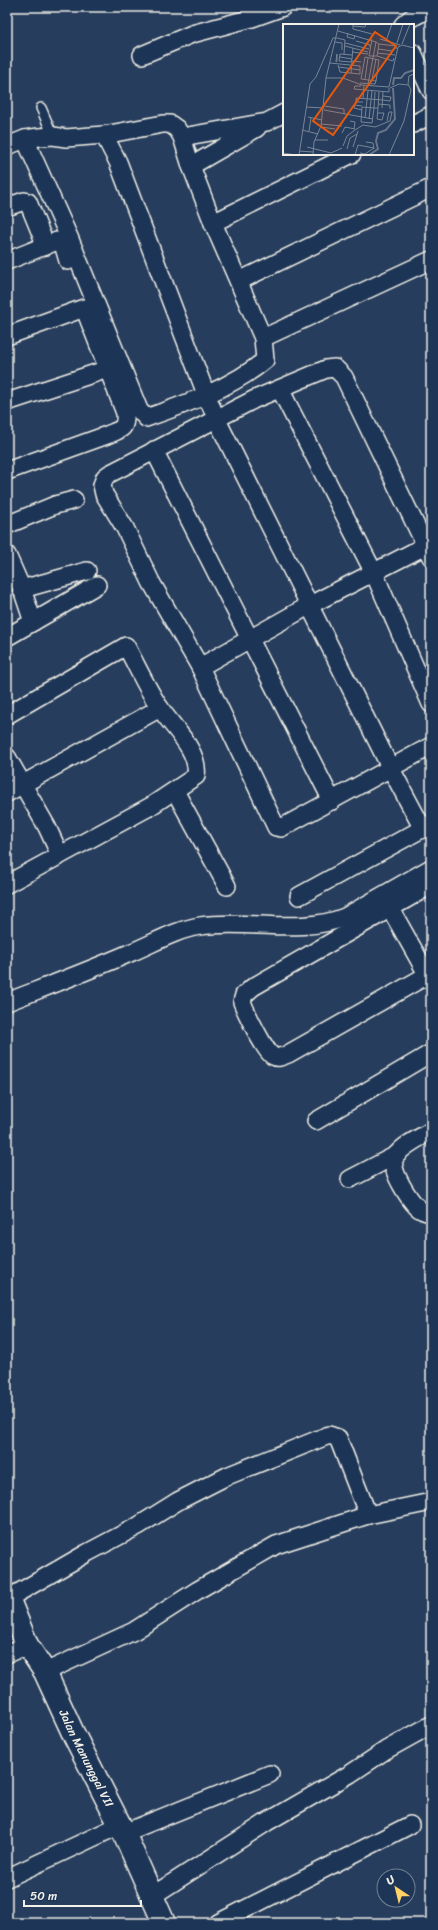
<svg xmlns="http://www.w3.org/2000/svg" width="438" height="1930" font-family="Sriracha,sans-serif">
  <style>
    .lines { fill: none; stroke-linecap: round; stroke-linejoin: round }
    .lane-casing { stroke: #f4f1e8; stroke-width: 12 }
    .street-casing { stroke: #f4f1e8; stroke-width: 20 }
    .secondary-casing { stroke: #f4f1e8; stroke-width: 25 }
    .lane { stroke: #1d3557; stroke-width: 9 }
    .street { stroke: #1d3557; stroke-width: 17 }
    .secondary { stroke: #1d3557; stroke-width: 22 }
    .labels { text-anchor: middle; stroke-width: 3.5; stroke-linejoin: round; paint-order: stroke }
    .street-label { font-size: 12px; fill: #f4f1e8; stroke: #1d3557 }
    .inset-river { fill: none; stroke: #677588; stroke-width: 2 }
    .inset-road { fill: none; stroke: #788595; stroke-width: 1 }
    .view { fill: #e8590c; fill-opacity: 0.15; stroke: #e8590c; stroke-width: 2 }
    .inset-edge { fill: none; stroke: #f4f1e8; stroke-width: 2 }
  </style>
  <rect width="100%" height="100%" fill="#263d5d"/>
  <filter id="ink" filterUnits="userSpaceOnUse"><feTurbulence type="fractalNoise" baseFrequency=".025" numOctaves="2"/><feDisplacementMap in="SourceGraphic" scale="8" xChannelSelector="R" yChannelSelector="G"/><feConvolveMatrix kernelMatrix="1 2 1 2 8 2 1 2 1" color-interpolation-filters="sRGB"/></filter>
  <g filter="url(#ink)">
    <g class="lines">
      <defs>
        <polyline id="lane" points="41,108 53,136"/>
        <g id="street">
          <polyline points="403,25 411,18 431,8"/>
          <polyline points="413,53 431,91"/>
          <polyline points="142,55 192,34 252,18 283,7"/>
          <polyline points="413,124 431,115"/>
          <polyline points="182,137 267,122 284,113"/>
          <path d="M25 139 69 237 139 410 146 418C184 405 233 387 265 360L263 338 213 223 191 166 182 137 177 129 170 124H163L104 135"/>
          <polyline points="7,146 25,139 39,137 53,136 66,138 104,135 118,162 206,394 217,420 390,767 423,829"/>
          <polyline points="191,166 257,128"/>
          <polyline points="7,207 24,201 28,202 46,246"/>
          <polyline points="213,223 352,154"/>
          <polyline points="7,261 57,241 63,244 68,261"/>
          <polyline points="239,281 431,188"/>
          <polyline points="7,336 84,308"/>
          <polyline points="263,338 431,260"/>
          <polyline points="280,389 374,573 431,704"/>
          <polyline points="7,402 108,369"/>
          <polyline points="154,450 332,801"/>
          <path d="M7 471 107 435C121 429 126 430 125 413L85 310"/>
          <polyline points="7,525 55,505 74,500"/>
          <polyline points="7,555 22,589 33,622"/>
          <polyline points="431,557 344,377 335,368 326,369 255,399 109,474 105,477 102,485 104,494 125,528 151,582 200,667 276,827 281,828 431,746"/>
          <polyline points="22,589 87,571"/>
          <polyline points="7,637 97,585"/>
          <polyline points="200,667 310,605 425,546"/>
          <path d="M7 715 126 646C137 666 147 689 160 708 173 728 200 751 196 776L151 806 7 884"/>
          <polyline points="7,757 47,827 60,855"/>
          <polyline points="175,791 227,886"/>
          <polyline points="7,793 160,708"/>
          <path d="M431 885 253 987 244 995 242 1002C246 1012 265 1052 273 1056 278 1059 283 1056 288 1054L431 973"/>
          <polyline points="299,896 431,824"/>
          <polyline points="385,899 431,981"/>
          <path d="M7 1002C48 986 91 970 132 952 154 943 175 930 200 926 247 919 300 935 345 917L431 868"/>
          <polyline points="316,1121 431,1053"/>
          <path d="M431 1131C420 1138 398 1147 394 1160 391 1172 409 1199 417 1207 421 1211 425 1212 431 1213"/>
          <polyline points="350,1179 398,1154"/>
          <polyline points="9,1598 87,1553 138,1526 178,1501 227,1476 329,1435 338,1438 368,1515"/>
          <polyline points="7,1654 27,1645"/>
          <polyline points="45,1672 134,1631 198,1590 276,1545 368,1515 431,1502"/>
          <polyline points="124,1833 270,1774"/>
          <polyline points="7,1878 120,1825"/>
          <polyline points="152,1896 267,1822 350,1774 386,1750 431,1725"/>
          <polyline points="218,1923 410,1825"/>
        </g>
        <g id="secondary">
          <path id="s1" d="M7 1595 27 1645 45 1672 73 1733 124 1833 164 1923"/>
        </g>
      </defs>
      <use href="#lane" class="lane-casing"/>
      <use href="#street" class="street-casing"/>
      <use href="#secondary" class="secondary-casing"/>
      <use href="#lane" class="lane"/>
      <use href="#street" class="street"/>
      <use href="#secondary" class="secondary"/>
    </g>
  </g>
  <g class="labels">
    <g class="street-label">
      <text dy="4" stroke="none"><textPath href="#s1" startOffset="182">Jalan Manunggal VII</textPath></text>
    </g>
  </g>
  <g transform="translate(283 24)">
    <rect width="131" height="131" fill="#263d5d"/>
    <path class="inset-river" d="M110 61 111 54H118L122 49 131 46M86 131 95 125 93 117 95 109 103 106 112 95 110 64"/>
    <path class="inset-road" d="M70 0V5L89 10M70 2 82 3 83 0M55 7 93 18 85 60M65 9 64 13 71 15 72 11M54 14 62 16 61 30M89 15 86 32H94L96 20 93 18M97 15 117 21M73 17 87 21V23M103 17 109 0M52 18 59 19V26M62 19 86 25M114 19 120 0M96 20 113 22V25M119 20 127 0M62 22 85 28M95 25 109 27M69 28 85 30M94 29 112 31M54 30V37L53 38V37ZM69 31 57 30 56 37 68 38 69 35 70 24M94 32 110 37 111 34M57 33 69 35M82 33 96 36 93 57 78 55ZM47 39 77 42V50L57 48 55 41M56 43 77 46M68 49 69 37 78 38M43 54H60L79 61 106 63 115 23 119 21 131 24M82 55 85 34M89 56 93 35M77 59 92 60 93 57M78 62H72L71 65 106 68V64M107 64 116 60 125 61M92 68 91 84 89 99 78 98 79 83 91 84H95L94 95 99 96 101 89H95M80 75 81 61M100 76 107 77 108 73 100 72M80 78H73V74L100 76M95 80 107 81V85M41 82 61 85V90M79 82 72 81 71 84 79 86M23 83 41 84M95 84 96 68M99 84 100 68M41 86 90 95M25 93 39 96M82 94 85 67M86 95 89 67M67 97 72 98 71 105M38 100 59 102M38 103 52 105M19 106 35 110M26 107 28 94M59 109 62 103 72 105M32 116H45M83 118 90 119 91 125M60 122 64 112 72 106 80 101 92 103 107 97 109 88H106L104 97M24 123 48 129 59 124M70 123 75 107M64 125 67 114 74 110M16 127 30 128M0 129 13 131M16 131 27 60 33 53 50 14H54M30 131 31 118 38 102 43 54 56 0M72 131 75 121 91 124 82 130 77 129M106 131 121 97 128 66 125 60 126 52 131 50"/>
    <path class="view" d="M92 8 113 22 50 111 30 97Z"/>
    <rect width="131" height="131" class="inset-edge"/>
  </g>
  <rect width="438" height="1930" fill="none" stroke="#1d3557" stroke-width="24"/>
  <rect x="12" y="12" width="414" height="1906" fill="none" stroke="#f4f1e8" stroke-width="1.5" filter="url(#ink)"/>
  <g transform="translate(396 1888) rotate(325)"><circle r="19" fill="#1d3557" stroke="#738091"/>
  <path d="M0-3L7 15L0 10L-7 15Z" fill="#ffd166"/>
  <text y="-6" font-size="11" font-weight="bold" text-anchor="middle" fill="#f4f1e8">U</text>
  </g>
  <path d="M24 1900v6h117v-6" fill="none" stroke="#f4f1e8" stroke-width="2"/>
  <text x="30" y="1900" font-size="12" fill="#f4f1e8" stroke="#1d3557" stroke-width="3" paint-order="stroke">50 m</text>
</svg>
